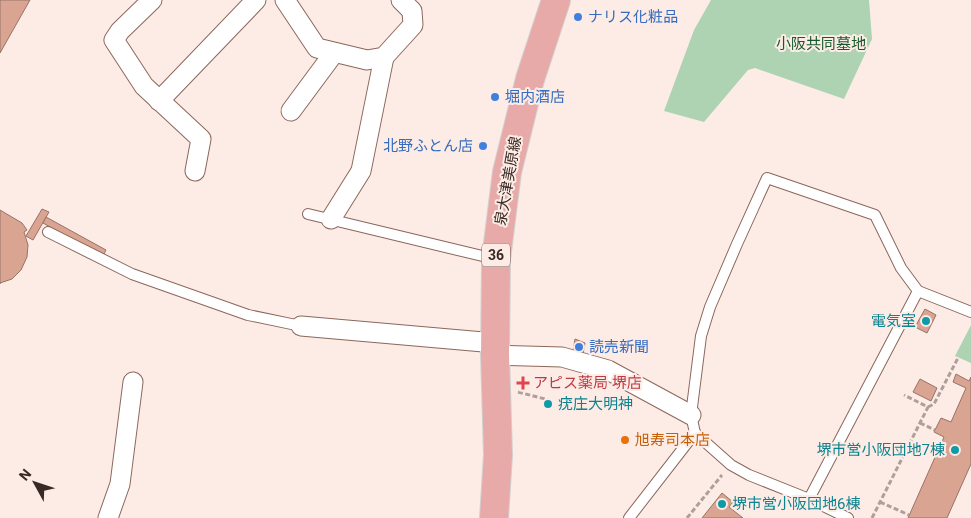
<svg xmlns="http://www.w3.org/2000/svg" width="971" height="518" font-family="Roboto,'Noto Sans JP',sans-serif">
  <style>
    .green { fill: #add3b3 }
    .building { fill: #daa492; stroke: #977366 }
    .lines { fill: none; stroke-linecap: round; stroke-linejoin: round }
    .lane-casing { stroke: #8b675b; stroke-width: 12 }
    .street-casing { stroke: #8b675b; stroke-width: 21 }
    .primary-casing { stroke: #d3d0cf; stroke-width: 30 }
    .path { stroke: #af9e99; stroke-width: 3; stroke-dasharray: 5 2.5; stroke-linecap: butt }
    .lane { stroke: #fff; stroke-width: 10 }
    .street { stroke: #fff; stroke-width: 19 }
    .primary { stroke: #e8aaa8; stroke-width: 28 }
    .shop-dot { fill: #3f7fe0; stroke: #fdece6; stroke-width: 2 }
    .culture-dot { fill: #0f9aa8; stroke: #fdece6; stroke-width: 2 }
    .health-dot { fill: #e0444e; stroke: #fdece6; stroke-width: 2 }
    .food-dot { fill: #e8710a; stroke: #fdece6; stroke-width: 2 }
    .labels { text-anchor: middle; stroke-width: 4; stroke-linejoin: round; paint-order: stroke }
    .shield { fill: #fdece6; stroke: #73645e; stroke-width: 1 }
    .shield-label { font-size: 14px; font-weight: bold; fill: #382924 }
    .shop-label { font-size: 15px; fill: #366cbe; stroke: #fdece6; text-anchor: start }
    .park-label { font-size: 15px; fill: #16592c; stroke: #fdece6 }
    .street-label { font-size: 15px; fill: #382924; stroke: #fdece6 }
    .culture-label { font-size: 15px; fill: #0d838f; stroke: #fdece6; text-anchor: end }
    .health-label { font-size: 15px; fill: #be3a42; stroke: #fdece6; text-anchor: start }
    .food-label { font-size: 15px; fill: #c56008; stroke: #fdece6; text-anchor: start }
  </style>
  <rect width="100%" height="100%" fill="#fdece6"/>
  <g class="green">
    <polygon points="711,0 869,0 872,39 844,99 755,68 748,70 704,122 664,111 694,30"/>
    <polygon points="971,325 971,363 955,356"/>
  </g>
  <g class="building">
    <polygon points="0,0 30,0 0,53"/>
    <polygon points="42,209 49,212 33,240 26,236"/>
    <polygon points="0,210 22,223 27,230 24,232 28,245 27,257 21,270 12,279 0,283 0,284"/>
    <polygon points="46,217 106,250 103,256 43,223"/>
    <polygon points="925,309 936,315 927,333 915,327"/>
    <polygon points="575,339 585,343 583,354 573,351"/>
    <polygon points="956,374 969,381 971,377 971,464 947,518 908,518 944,437 934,432 941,418 951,422 966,388 953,382"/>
    <polygon points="920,379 937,388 931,401 913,392"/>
    <polygon points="722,493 733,502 729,507 743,518 702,518"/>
  </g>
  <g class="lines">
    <defs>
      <g id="lane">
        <polyline points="308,214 495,259"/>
        <polyline points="48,232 132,274 248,315 301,326"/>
        <polyline points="695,433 731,465 749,475 809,499 848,518"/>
        <polyline points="809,499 918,291"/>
        <polyline points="629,518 695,433 691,415 701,336 710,307 737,244 767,178 875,215 901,268 918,291 971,312"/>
      </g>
      <g id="street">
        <polyline points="152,0 120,31 114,40 144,86 201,139 195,171"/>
        <polyline points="285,0 317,48 367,60 384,57 413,25 412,11 401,0"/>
        <polyline points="159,101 256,0"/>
        <polyline points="291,111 334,53"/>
        <polyline points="331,219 361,171 384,57"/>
        <polyline points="301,326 495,343"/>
        <polyline points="495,355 562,357 608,370 691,415"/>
        <polyline points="108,518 120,484 133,382"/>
      </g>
      <polyline id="primary" points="494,518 498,455 495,355 496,259 507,172 530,79 556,0"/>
    </defs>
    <use href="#lane" class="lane-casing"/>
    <use href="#street" class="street-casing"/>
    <use href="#primary" class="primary-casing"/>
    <g class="path">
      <polyline points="518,392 549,400 548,404"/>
      <polyline points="928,407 934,404 958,358"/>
      <polyline points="920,423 935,430"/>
      <polyline points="880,502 909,515"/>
      <polyline points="687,518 722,475"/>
      <polyline points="872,518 928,407 904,395"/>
    </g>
    <use href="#lane" class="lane"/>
    <use href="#street" class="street"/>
    <use href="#primary" class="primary"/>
  </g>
  <g class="shop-dot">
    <circle cx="578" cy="17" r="5"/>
    <circle cx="495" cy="97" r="5"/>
    <circle cx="483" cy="146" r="5"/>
    <circle cx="579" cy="347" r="5"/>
  </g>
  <g class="culture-dot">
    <circle cx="926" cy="321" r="5"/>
    <circle cx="548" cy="404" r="5"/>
    <circle cx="955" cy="450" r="5"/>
    <circle cx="722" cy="504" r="5"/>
  </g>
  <path class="health-dot" d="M520.5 375.5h5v5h5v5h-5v5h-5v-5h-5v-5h5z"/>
  <circle class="food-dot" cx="625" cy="440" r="5"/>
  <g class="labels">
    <rect class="shield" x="482" y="243.5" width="28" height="23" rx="4"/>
    <g class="shield-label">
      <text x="496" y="260">36</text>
    </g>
    <g class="shop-label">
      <text x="588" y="22">ナリス化粧品</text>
      <text x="505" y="102">堀内酒店</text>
      <text x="473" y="151" text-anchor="end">北野ふとん店</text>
      <text x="589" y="352">読売新聞</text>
    </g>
    <g class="park-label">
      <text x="821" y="49">小阪共同墓地</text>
    </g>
    <g class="street-label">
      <text transform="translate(508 181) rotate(-80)" y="5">泉大津美原線</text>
    </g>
    <g class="culture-label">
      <text x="916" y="326">電気室</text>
      <text x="558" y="409" text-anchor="start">疣庄大明神</text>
      <text x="945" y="455">堺市営小阪団地7棟</text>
      <text x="732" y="509" text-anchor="start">堺市営小阪団地6棟</text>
    </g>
    <g class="health-label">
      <text x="533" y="388">アピス薬局 堺店</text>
    </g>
    <g class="food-label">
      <text x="635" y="445">旭寿司本店</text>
    </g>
  </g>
  <g transform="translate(35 483) rotate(310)" stroke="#fdece6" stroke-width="4" paint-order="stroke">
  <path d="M0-4L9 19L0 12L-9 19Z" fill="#382924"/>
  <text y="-8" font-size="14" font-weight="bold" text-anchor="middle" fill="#382924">N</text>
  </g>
</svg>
